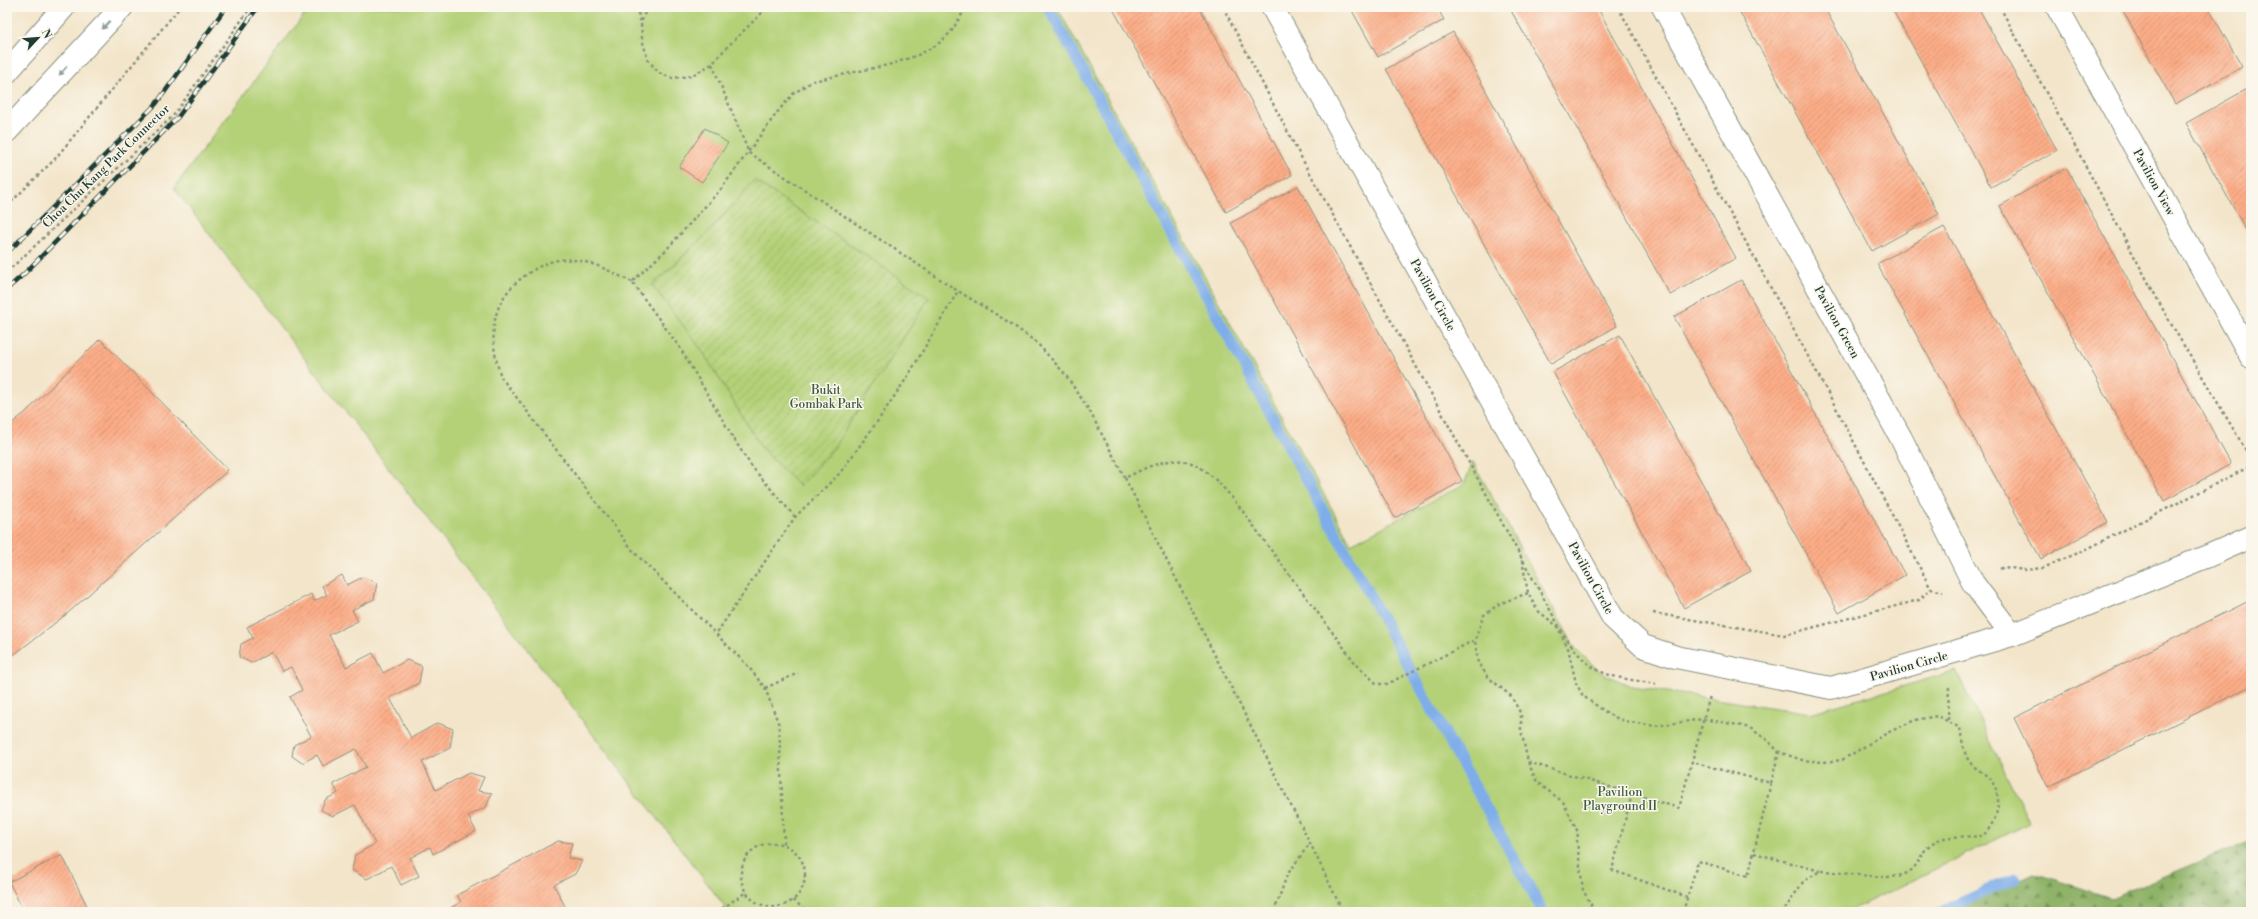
<svg xmlns="http://www.w3.org/2000/svg" width="2258" height="919" font-family="'Libre Bodoni',serif">
  <style>
    .forest { fill: url(#forest-firs); stroke: #57784e }
    .park { fill: #b4d178; stroke: #6a8756 }
    .garden { fill: url(#garden-furrows); stroke: #6a8756 }
    .lines { fill: none; stroke-linecap: round; stroke-linejoin: round }
    .stream { stroke: #7eade9; stroke-width: 11 }
    .building { fill: url(#building-hatch) }
    .minor-casing { stroke: #89917f; stroke-width: 24 }
    .path { stroke: #89917f; stroke-width: 2.5; stroke-dasharray: 3 3; stroke-linecap: butt }
    .minor { stroke: #fff; stroke-width: 22 }
    .rail-casing { stroke: #1f3d34; stroke-width: 4.5 }
    .rail { stroke: #fbf7ec; stroke-width: 3; stroke-dasharray: 9; stroke-linecap: butt }
    .oneway { fill: #8f9e9a }
    .labels { text-anchor: middle; stroke-width: 3; stroke-linejoin: round; paint-order: stroke }
    .street-label { font-size: 12px; fill: #1f3d34; stroke: #fbf7ec }
    .park-label { font-size: 12px; fill: #3d5b42; stroke: #fbf7ec }
  </style>
  <defs>
    <pattern id="forest-firs" width="22" height="20" patternUnits="userSpaceOnUse"><rect width="22" height="20" fill="#8fb368"/><path d="M5 1l3.5 6h-7zM16 11l3.5 6h-7z" fill="#749356"/></pattern>
    <pattern id="garden-furrows" width="10" height="10" patternUnits="userSpaceOnUse"><rect width="10" height="10" fill="#b4d178"/><path d="M-1 1l2-2M0 10L10 0M9 11l2-2" fill="none" stroke="#9ab468"/></pattern>
    <pattern id="building-hatch" width="6" height="6" patternUnits="userSpaceOnUse"><rect width="6" height="6" fill="#fdad88"/><path d="M-1 1l2-2M0 6l6-6M5 7l2-2" fill="none" stroke="#cc8e70"/></pattern>
  </defs>
  <rect width="100%" height="100%" fill="#fbf7ec"/>
  <filter id="ink" filterUnits="userSpaceOnUse"><feTurbulence type="fractalNoise" baseFrequency=".025" numOctaves="2"/><feDisplacementMap in="SourceGraphic" scale="8" xChannelSelector="R" yChannelSelector="G"/><feConvolveMatrix kernelMatrix="1 2 1 2 8 2 1 2 1" color-interpolation-filters="sRGB"/></filter>
  <filter id="wash" filterUnits="userSpaceOnUse"><feTurbulence type="fractalNoise" baseFrequency=".012" numOctaves="4" result="noise"/><feDisplacementMap in="SourceGraphic" scale="16" xChannelSelector="R" yChannelSelector="G"/><feGaussianBlur stdDeviation="0.9" result="paint"/><feColorMatrix in="noise" values="0 0 0 0 0 0 0 0 0 0 0 0 0 0 0 0 0 1.4 0 .05"/><feComposite in="paint" operator="in"/></filter>
  <g filter="url(#wash)">
    <rect width="100%" height="100%" fill="#f3e5ca"/>
    <polygon class="forest" points="2251,840 2251,912 1949,912 2034,873 2111,898"/>
    <polygon class="park" points="310,7 1057,7 1351,544 1464,484 1473,462 1575,648 1600,672 1633,687 1810,713 1956,671 2030,823 1847,912 729,912 174,188"/>
    <polygon class="garden" points="754,180 929,298 833,449 799,486 761,447 701,349 652,285 708,233"/>
    <g class="lines">
      <g class="stream">
        <polyline points="1048,7 1543,912"/>
        <polyline points="1941,912 2015,878"/>
      </g>
    </g>
    <g id="blocks">
      <g class="building">
        <polygon points="1112,7 1199,7 1292,175 1226,212"/>
        <polygon points="1350,7 1437,7 1444,20 1378,57"/>
        <polygon points="1509,7 1597,7 1736,258 1670,295"/>
        <polygon points="1737,7 1824,7 1939,214 1872,251"/>
        <polygon points="1891,7 1978,7 2057,150 1991,187"/>
        <polygon points="2121,7 2208,7 2242,67 2175,104"/>
        <polygon points="1453,32 1617,326 1551,364 1386,69"/>
        <polygon points="2251,87 2251,239 2186,123"/>
        <polygon points="705,128 728,143 702,182 679,167"/>
        <polygon points="2066,168 2231,464 2164,501 2000,206"/>
        <polygon points="1298,186 1462,481 1395,518 1231,223"/>
        <polygon points="1944,227 2108,522 2041,559 1877,264"/>
        <polygon points="1741,280 1905,575 1839,613 1674,317"/>
        <polygon points="1620,335 1751,571 1684,608 1553,372"/>
        <polygon points="100,339 228,470 68,613 7,660 7,427 26,412"/>
        <polygon points="342,575 347,585 363,577 377,583 374,599 352,610 358,621 329,635 346,667 373,653 383,673 407,660 422,666 419,683 390,698 411,738 438,723 453,729 450,748 422,762 436,790 469,773 484,777 478,791 492,793 486,807 468,816 476,831 433,854 430,847 410,858 419,876 401,885 391,866 367,879 352,870 355,855 375,844 355,805 333,816 321,810 325,800 338,793 333,784 366,767 356,749 323,766 317,755 302,763 292,756 294,745 311,736 290,697 302,690 291,667 282,671 272,652 251,663 239,657 241,644 253,638 247,627 311,594 314,601 327,595 322,586"/>
        <polygon points="2251,600 2251,686 2048,787 2014,718"/>
        <polygon points="558,841 572,843 568,858 582,861 575,874 554,885 568,912 443,912 461,902 457,895"/>
        <polygon points="62,855 90,912 24,912 9,882"/>
      </g>
    </g>
  </g>
  <g filter="url(#ink)">
    <use href="#blocks" fill-opacity="0" stroke="#89917f" stroke-width="1"/>
    <g class="lines">
      <defs>
        <g id="minor">
          <polyline points="1272,7 1613,618 1643,646 1676,657 1831,688 2012,635 2208,556 2251,537"/>
          <polyline points="1663,7 1901,438 1973,583 2012,635"/>
          <polyline points="2057,7 2251,357"/>
          <polyline points="7,72 64,7"/>
          <polyline points="7,131 122,7"/>
        </g>
      </defs>
      <use href="#minor" class="minor-casing"/>
      <g class="path">
        <polyline points="636,7 641,22"/>
        <polyline points="647,7 641,23 642,39 648,60 659,73 672,78 691,76 712,64 725,49 768,7"/>
        <path d="M1223 7 1295 146 1544 599C1559 625 1574 661 1604 673 1620 679 1639 681 1656 684"/>
        <polyline points="1618,7 1834,404 1931,589"/>
        <polyline points="2000,7 2167,317 2251,459"/>
        <path d="M712 64 749 153 958 291 1010 323 1036 342 1065 374 1089 410 1125 478C1145 468 1171 454 1194 464 1221 476 1253 526 1271 550 1299 588 1328 626 1356 664L1377 684H1387L1475 640"/>
        <polyline points="7,206 54,160 180,7"/>
        <polyline points="7,272 173,116 251,7"/>
        <path d="M632 282C613 273 593 261 572 260 557 258 544 263 532 271 490 296 487 334 501 377L634 552 716 634"/>
        <polyline points="1125,478 1310,843 1343,912"/>
        <polyline points="795,517 752,467 737,444 680,348 632,282 666,250 721,189 779,110 794,93 813,81 888,65 916,56 937,45 951,32 962,14 962,7"/>
        <path d="M1522 560 1528 593 1537 610 1557 626 1568 648 1576 683 1583 696 1610 715 1624 721 1655 726 1703 719 1733 724 1750 728 1766 739 1779 752 1802 760 1824 762 1842 760 1887 733 1915 720 1938 716 1960 728C1962 738 1963 752 1969 761 1974 769 1984 772 1990 779 2005 798 1997 821 1983 836 1964 838 1940 832 1926 849 1918 859 1917 869 1905 874 1886 882 1842 871 1820 871L1803 882 1783 912"/>
        <polyline points="2000,569 2004,567 2024,570 2043,568 2085,550 2251,466"/>
        <polyline points="1528,593 1499,604 1484,615 1475,640 1478,663 1489,678 1511,696 1521,714 1521,730 1528,762 1537,782 1563,802 1578,832 1577,842 1583,890 1595,912"/>
        <polyline points="1653,613 1784,635 1919,600 1931,589 1943,592"/>
        <polyline points="765,688 798,673"/>
        <polyline points="1948,720 1949,684"/>
        <polyline points="1528,762 1679,808 1710,696"/>
        <polyline points="1771,783 1779,752"/>
        <polyline points="1632,794 1612,870 1687,897"/>
        <circle cx="773" cy="875" r="32"/>
        <polyline points="784,844 779,725 765,688 747,665 716,634 795,517 840,473 877,422 908,376 958,291"/>
        <polyline points="1754,853 1820,871"/>
        <polyline points="793,900 808,912"/>
        <polyline points="717,912 746,892"/>
        <polyline points="1274,912 1287,875 1310,843"/>
        <polyline points="1683,912 1698,861 1748,876 1771,783 1692,762"/>
      </g>
      <use href="#minor" class="minor"/>
      <defs>
        <g id="rail">
          <polyline points="7,253 156,104 226,7"/>
          <polyline points="7,289 24,274 178,117 258,7"/>
        </g>
      </defs>
      <use href="#rail" class="rail-casing"/>
      <use href="#rail" class="rail"/>
    </g>
    <defs><path id="oneway-solid" d="M-6-.8H1V-3.2L6.5 0L1 3.2V.8H-6Z"/></defs>
    <g class="oneway">
      <use href="#oneway-solid" transform="translate(106 25) rotate(133)"/>
      <use href="#oneway-solid" transform="translate(63 71) rotate(132)"/>
    </g>
  </g>
  <g class="labels">
    <g class="street-label">
      <text transform="translate(106 166) rotate(-44)" y="4">Choa Chu Kang Park Connector</text>
      <text transform="translate(2154 182) rotate(61)" y="4">Pavilion View</text>
      <text transform="translate(1433 295) rotate(61)" y="4">Pavilion Circle</text>
      <text transform="translate(1837 322) rotate(61)" y="4">Pavilion Green</text>
      <text transform="translate(1591 578) rotate(61)" y="4">Pavilion Circle</text>
      <text transform="translate(1909 666) rotate(-16)" y="4">Pavilion Circle</text>
    </g>
    <g class="park-label">
      <text x="826" y="394">Bukit<tspan x="826" dy="14">Gombak Park</tspan></text>
      <text x="1620" y="796">Pavilion<tspan x="1620" dy="14">Playground II</tspan></text>
    </g>
  </g>
  <rect width="2258" height="919" fill="none" stroke="#fbf7ec" stroke-width="24"/>
  <g transform="translate(38 38) rotate(64)" stroke="#fbf7ec" stroke-width="3" paint-order="stroke">
  <path d="M0-3L7 15L0 10L-7 15Z" fill="#1f3d34"/>
  <text y="-6" font-size="11" font-weight="bold" text-anchor="middle" fill="#1f3d34">N</text>
  </g>
</svg>
